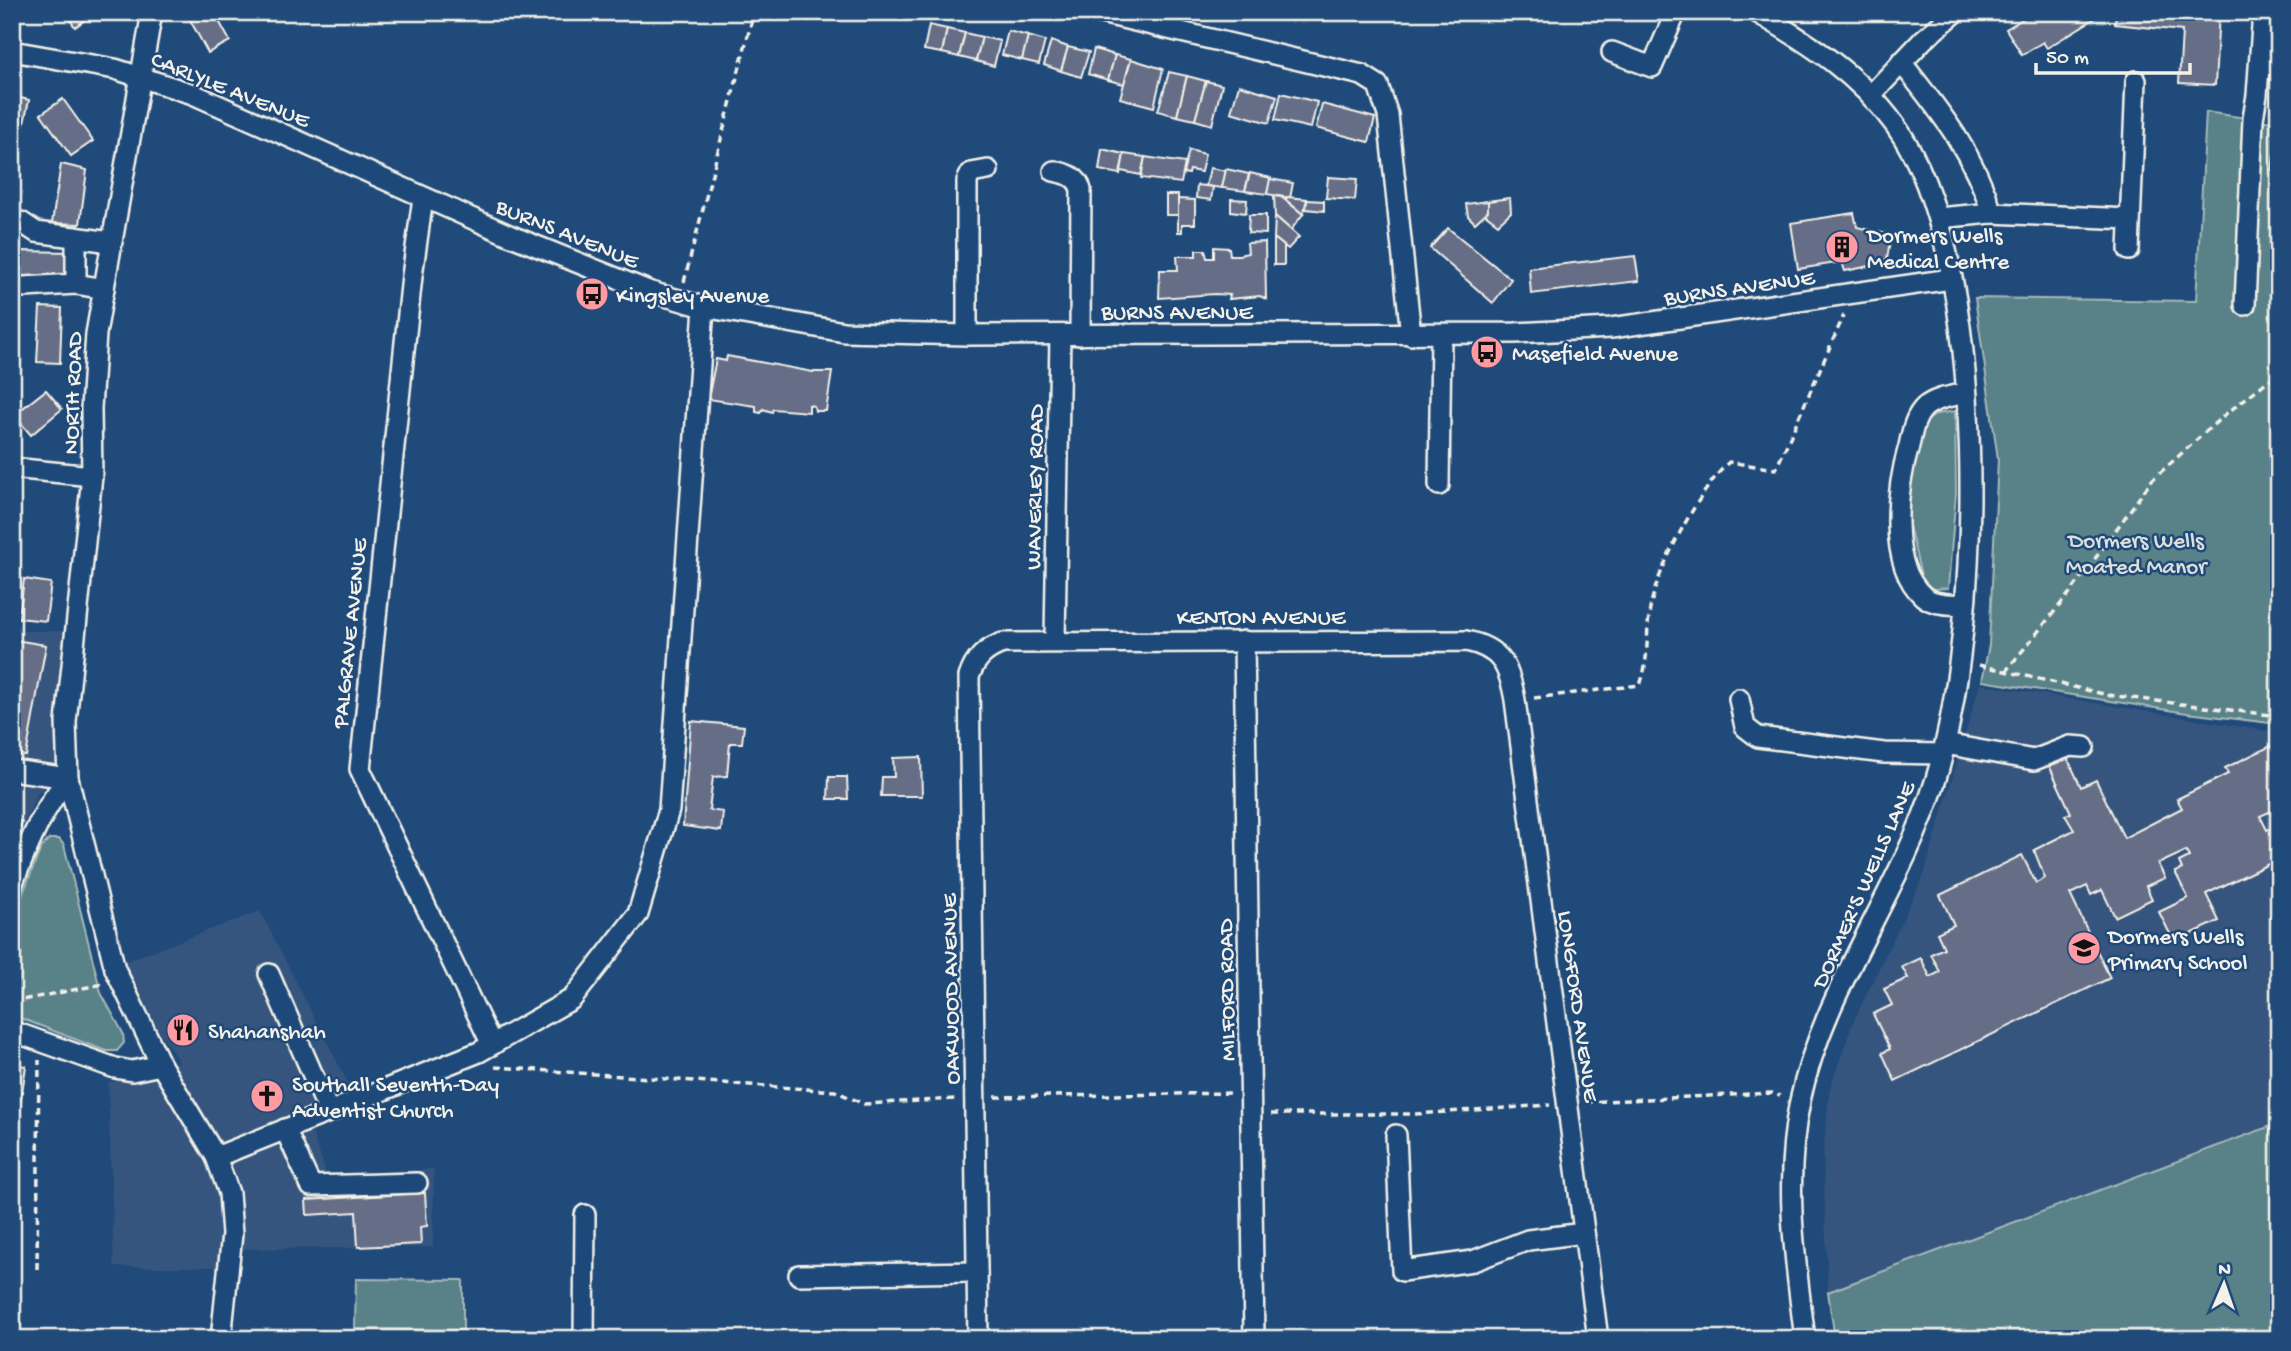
<svg xmlns="http://www.w3.org/2000/svg" width="2291" height="1351" font-family="'Gochi Hand',sans-serif">
  <style>
    .built { fill: #34557e }
    .green { fill: #598188; stroke: #a6b9b8; stroke-width: 2 }
    .building { fill: #666e87; stroke: #f4f1e8; stroke-width: 2 }
    .lines { fill: none; stroke-linecap: round; stroke-linejoin: round }
    .minor-casing { stroke: #f4f1e8; stroke-width: 24 }
    .path { stroke: #f4f1e8; stroke-width: 3.5; stroke-dasharray: 7 5; stroke-linecap: butt }
    .minor { stroke: #1f4a7a; stroke-width: 19 }
    .labels { text-anchor: middle; stroke-width: 5; stroke-linejoin: round; paint-order: stroke }
    .street-label { font-size: 23px; fill: #f4f1e8; stroke: #1f4a7a }
    .poi-label { font-size: 23px; fill: #f4f1e8; stroke: #1f4a7a; text-anchor: start }
    .park-label { font-size: 23px; fill: #dde0da; stroke: #1f4a7a }
  </style>
  <rect width="100%" height="100%" fill="#1f4a7a"/>
  <filter id="ink" filterUnits="userSpaceOnUse"><feTurbulence type="fractalNoise" baseFrequency=".0143" numOctaves="2"/><feDisplacementMap in="SourceGraphic" scale="14" xChannelSelector="R" yChannelSelector="G"/><feConvolveMatrix kernelMatrix="1 2 1 2 8 2 1 2 1" color-interpolation-filters="sRGB"/></filter>
  <g filter="url(#ink)">
    <g class="built">
      <polygon points="12,631 70,631 62,770 37,794 12,851"/>
      <polygon points="1980,684 2279,733 2279,1123 1828,1292 1823,1154 1830,1088 1853,1022 1924,875"/>
      <polygon points="260,911 355,1097 307,1118 327,1175 434,1169 433,1247 235,1249 231,1267 114,1267 108,1083 179,1062 116,965"/>
    </g>
    <g class="green">
      <polygon points="2206,112 2279,123 2279,724 2187,713 1982,681 1989,645 1998,459 1975,298 2196,301"/>
      <polygon points="1955,411 1956,493 1948,588 1933,589 1922,580 1907,517 1907,500 1922,424 1937,414"/>
      <polygon points="49,839 59,839 64,845 101,993 123,1033 124,1043 117,1051 106,1051 12,1015 12,921 41,848"/>
      <polygon points="2279,1123 2279,1339 1835,1339 1828,1292"/>
      <polygon points="356,1279 463,1280 463,1330 355,1329"/>
    </g>
    <g class="building">
      <polygon points="65,12 96,12 75,27"/>
      <polygon points="205,12 214,12 230,41 208,53 190,20"/>
      <polygon points="2034,12 2105,12 2047,48 2043,42 2022,55 2006,29"/>
      <polygon points="2116,12 2219,12 2215,85 2179,83 2182,31 2115,24"/>
      <polygon points="929,25 947,29 942,53 924,50"/>
      <polygon points="947,29 965,33 959,57 942,53"/>
      <polygon points="1008,31 1028,36 1022,60 1002,55"/>
      <polygon points="965,33 982,37 976,61 959,57"/>
      <polygon points="1028,36 1045,41 1039,64 1022,60"/>
      <polygon points="982,37 1000,41 994,66 976,61"/>
      <polygon points="1051,41 1068,47 1061,71 1044,65"/>
      <polygon points="1068,47 1089,52 1081,77 1061,71"/>
      <polygon points="1094,49 1115,55 1108,80 1088,74"/>
      <polygon points="1115,55 1131,59 1124,84 1108,80"/>
      <polygon points="1131,59 1163,69 1154,107 1120,98"/>
      <polygon points="1169,72 1187,76 1177,116 1158,111"/>
      <polygon points="1187,76 1206,81 1195,120 1177,116"/>
      <polygon points="1206,81 1222,85 1212,125 1195,120"/>
      <polygon points="1239,85 1277,96 1269,123 1231,112"/>
      <polygon points="1281,93 1317,102 1311,128 1275,120"/>
      <polygon points="12,96 29,100 23,128 12,126"/>
      <polygon points="63,99 93,141 71,156 41,114"/>
      <polygon points="1322,104 1375,118 1369,142 1316,128"/>
      <polygon points="2275,147 2279,147 2279,170 2272,170"/>
      <polygon points="1102,149 1124,154 1120,174 1099,170"/>
      <polygon points="1189,150 1205,154 1201,172 1190,170 1189,174 1183,173"/>
      <polygon points="1124,154 1145,157 1141,175 1121,171"/>
      <polygon points="1145,157 1185,163 1181,183 1141,178"/>
      <polygon points="61,164 87,170 80,224 52,223"/>
      <polygon points="1210,168 1226,171 1222,188 1206,186"/>
      <polygon points="1226,169 1249,174 1245,191 1222,188"/>
      <polygon points="1250,173 1271,178 1267,194 1245,191"/>
      <polygon points="1328,177 1357,179 1355,200 1326,198"/>
      <polygon points="1270,179 1293,183 1290,198 1267,194"/>
      <polygon points="1197,185 1213,187 1211,200 1196,198"/>
      <rect x="1166" y="195" width="12" height="20"/>
      <polygon points="1274,196 1281,197 1303,214 1291,230 1275,216"/>
      <polygon points="1287,197 1307,199 1303,214 1286,200"/>
      <polygon points="1510,198 1511,212 1498,224 1485,214 1488,201"/>
      <polygon points="1178,199 1195,200 1195,224 1182,224 1182,232 1178,232"/>
      <polygon points="1231,199 1247,200 1246,213 1231,211"/>
      <polygon points="1307,200 1324,201 1324,211 1306,209"/>
      <polygon points="1488,201 1488,211 1475,223 1468,216 1466,204"/>
      <polygon points="1854,213 1857,227 1891,235 1887,259 1875,265 1845,271 1842,262 1798,269 1791,223"/>
      <polygon points="1249,215 1266,215 1266,234 1248,233"/>
      <polygon points="1275,216 1299,237 1288,249 1274,238"/>
      <polygon points="1448,228 1511,279 1493,303 1430,248"/>
      <polygon points="1274,238 1284,246 1284,265 1274,265"/>
      <polygon points="1265,242 1266,299 1260,296 1229,299 1230,295 1215,294 1159,298 1160,270 1178,270 1177,256 1196,256 1196,250 1205,250 1207,258 1214,258 1214,247 1229,248 1230,255 1239,255 1248,253 1247,243"/>
      <polygon points="20,251 71,252 70,277 19,276"/>
      <polygon points="1635,256 1639,281 1531,294 1529,268"/>
      <polygon points="12,266 20,266 19,297 12,297"/>
      <polygon points="40,307 62,308 60,363 37,362"/>
      <polygon points="727,356 813,372 832,372 826,411 815,411 814,406 809,405 809,412 773,409 772,412 763,409 761,413 756,412 756,406 708,399 716,359 726,361"/>
      <polygon points="46,390 62,409 31,435 14,415"/>
      <polygon points="24,579 51,583 46,621 19,618"/>
      <polygon points="15,640 46,645 26,756 12,754"/>
      <polygon points="691,721 744,726 742,743 730,743 727,776 713,777 709,810 723,812 721,831 683,826"/>
      <polygon points="2279,742 2279,814 2276,809 2260,816 2267,830 2279,825 2279,859 2206,894 2219,921 2174,942 2159,912 2188,898 2175,872 2182,869 2179,862 2189,857 2186,851 2158,864 2165,878 2146,886 2152,899 2115,917 2102,890 2091,895 2087,886 2070,894 2110,978 1895,1081 1882,1053 1890,1049 1873,1014 1892,1005 1884,989 1908,978 1902,967 1921,958 1930,977 1940,972 1931,954 1944,948 1937,933 1954,925 1940,895 2022,855 2036,883 2045,878 2034,850 2074,830 2065,815 2071,813 2047,761 2065,753 2081,787 2096,780 2124,838 2182,808 2177,799 2228,774 2225,768"/>
      <polygon points="921,757 922,796 881,796 882,777 894,777 893,758"/>
      <polygon points="829,777 847,777 848,799 828,799"/>
      <polygon points="12,819 22,822 12,851"/>
      <polygon points="12,1064 26,1066 19,1112 12,1111"/>
      <polygon points="425,1193 427,1226 420,1227 421,1244 358,1247 356,1212 307,1215 306,1200"/>
      <rect x="385" y="1334" width="79" height="5"/>
    </g>
    <g class="lines">
      <defs>
        <g id="minor">
          <polyline points="152,12 96,334 91,408 92,476 66,722 68,778 115,969 161,1065 216,1157 229,1193 232,1234 221,1339"/>
          <polyline points="1097,12 1362,75 1378,85 1388,115 1411,335"/>
          <path d="M1756 12C1809 43 1858 74 1895 125 1992 259 1983 627 1935 782 1900 892 1824 988 1800 1101 1783 1180 1795 1260 1805 1339"/>
          <polyline points="12,51 115,69 193,94 509,235 651,292 704,307 844,332 967,335 1515,333 1611,328 1951,279"/>
          <polyline points="1612,52 1652,67 1676,12"/>
          <path d="M1901 62C1939 110 1974 153 1992 213L2130 219"/>
          <polyline points="2260,64 2279,65"/>
          <polyline points="1871,95 1924,39 1956,12"/>
          <path d="M1054 171C1066 174 1078 176 1081 190L1080 335"/>
          <polyline points="423,198 412,276 360,769 492,1045"/>
          <polyline points="1938,218 1992,213"/>
          <polyline points="12,222 21,222 36,232 111,242"/>
          <polyline points="76,237 76,284"/>
          <polyline points="2129,250 2136,81"/>
          <polyline points="24,287 76,284 104,289"/>
          <polyline points="2245,305 2253,119 2257,95 2263,12"/>
          <polyline points="967,335 967,181 971,173 988,170"/>
          <polyline points="12,468 92,476"/>
          <polyline points="1439,485 1441,335"/>
          <path d="M1964 605C1951 604 1933 605 1923 596 1887 563 1897 487 1909 446 1912 433 1914 417 1925 407 1935 398 1953 396 1966 393"/>
          <polyline points="1055,640 1060,335"/>
          <polyline points="1244,641 1254,1339"/>
          <polyline points="1739,699 1745,727 1758,737 1884,753 1942,754"/>
          <polyline points="1945,744 2034,760 2070,746 2084,747"/>
          <polyline points="12,770 68,778"/>
          <path d="M12 885C28 846 41 811 68 778"/>
          <polyline points="269,974 329,1112"/>
          <polyline points="12,1031 115,1068 132,1071 161,1065"/>
          <polyline points="285,1129 311,1186 417,1183"/>
          <polyline points="1396,1135 1402,1271 1473,1261 1528,1240 1584,1233"/>
          <polyline points="216,1157 479,1052 572,999 638,914 669,810 704,307"/>
          <polyline points="799,1275 977,1272"/>
          <polyline points="584,1339 585,1215"/>
          <path d="M978 1339 969 677C975 659 985 649 1003 643L1466 641C1501 648 1509 666 1515 700L1598 1339"/>
        </g>
      </defs>
      <use href="#minor" class="minor-casing"/>
      <g class="path">
        <polyline points="684,282 754,12"/>
        <polyline points="1979,665 2108,695 2279,716"/>
        <polyline points="2005,672 2073,589 2152,480 2222,417 2279,372"/>
        <path d="M1534 698 1640 685C1650 659 1645 631 1651 604 1659 565 1700 489 1729 462L1776 469 1844 315"/>
        <polyline points="12,1002 103,984"/>
        <polyline points="495,1067 835,1091 864,1104 956,1099"/>
        <polyline points="995,1097 1232,1093"/>
        <polyline points="1586,1102 1772,1093 1780,1096"/>
        <polyline points="1271,1114 1416,1114 1550,1105"/>
        <polyline points="37,1269 39,1060"/>
        <polyline points="1911,1339 1922,1335 1963,1336"/>
      </g>
      <use href="#minor" class="minor"/>
    </g>
  </g>
  <defs>
    <symbol id="building-disc" viewBox="-11 -11 22 22"><circle r="9.5" fill="#ff9aa2" stroke="#1f4a7a"/><path d="M-4-6H4V6H1V3H-1V6H-4ZM-2.5-4.3h1.7v1.8h-1.7ZM.8-4.3h1.7v1.8H.8ZM-2.5-1h1.7V.8h-1.7ZM.8-1h1.7V.8H.8Z" fill="#111"/></symbol>
    <symbol id="bus-disc" viewBox="-11 -11 22 22"><circle r="9.5" fill="#ff9aa2" stroke="#1f4a7a"/><path d="M-5-6H5V4H4V6H2V4H-2V6H-4V4H-5ZM-3.5-4V0h7V-4ZM-3.5 1.2v1.5H-2V1.2ZM2 1.2v1.5H3.5V1.2Z" fill="#111"/></symbol>
    <symbol id="school-disc" viewBox="-11 -11 22 22"><circle r="9.5" fill="#ff9aa2" stroke="#1f4a7a"/><path d="M0-5L7-2L0 1L-7-2ZM-4 1L0 2.5L4 1V4Q0 6-4 4Z" fill="#111"/></symbol>
    <symbol id="restaurant-disc" viewBox="-11 -11 22 22"><circle r="9.5" fill="#ff9aa2" stroke="#1f4a7a"/><path d="M-5-6h1v4h1v-4h1v4h1v-4h1v5L-1.5 .5V6h-2V.5L-5-1ZM5-6V6H3V1.5H1.5Q1.5-4 5-6Z" fill="#111"/></symbol>
    <symbol id="church-disc" viewBox="-11 -11 22 22"><circle r="9.5" fill="#ff9aa2" stroke="#1f4a7a"/><path d="M-1.2-6h2.4v3.5h3.3v2.4h-3.3V6h-2.4V-.1h-3.3v-2.4h3.3Z" fill="#111"/></symbol>
  </defs>
  <g fill-rule="evenodd">
    <use href="#building-disc" x="1823" y="228" width="38" height="38"/>
    <use href="#bus-disc" x="573" y="275" width="38" height="38"/>
    <use href="#bus-disc" x="1468" y="333" width="38" height="38"/>
    <use href="#school-disc" x="2065" y="929" width="38" height="38"/>
    <use href="#restaurant-disc" x="164" y="1011" width="38" height="38"/>
    <use href="#church-disc" x="248" y="1077" width="38" height="38"/>
  </g>
  <g class="labels">
    <g class="street-label">
      <text transform="translate(231 88) rotate(22)" y="8">CARLYLE AVENUE</text>
      <text transform="translate(568 232) rotate(22)" y="8">BURNS AVENUE</text>
      <text transform="translate(1739 286) rotate(-8)" y="8">BURNS AVENUE</text>
      <text x="1177" y="319">BURNS AVENUE</text>
      <text transform="translate(71 393) rotate(-88)" y="8">NORTH ROAD</text>
      <text transform="translate(1033 487) rotate(-89)" y="8">WAVERLEY ROAD</text>
      <text x="1261" y="624">KENTON AVENUE</text>
      <text transform="translate(348 633) rotate(-84)" y="8">PALGRAVE AVENUE</text>
      <text transform="translate(1862 884) rotate(-66)" y="8">DORMER'S WELLS LANE</text>
      <text transform="translate(949 989) rotate(-91)" y="8">OAKWOOD AVENUE</text>
      <text transform="translate(1225 990) rotate(-91)" y="8">MILFORD ROAD</text>
      <text transform="translate(1580 1006) rotate(82)" y="8">LONGFORD AVENUE</text>
    </g>
    <g class="poi-label">
      <text x="1867" y="242">Dormers Wells<tspan x="1867" dy="26">Medical Centre</tspan></text>
      <text x="616" y="302">Kingsley Avenue</text>
      <text x="1512" y="360">Masefield Avenue</text>
      <text x="2108" y="943">Dormers Wells<tspan x="2108" dy="26">Primary School</tspan></text>
      <text x="208" y="1038">Shahanshah</text>
      <text x="292" y="1091">Southall Seventh-Day<tspan x="292" dy="26">Adventist Church</tspan></text>
    </g>
    <g class="park-label">
      <text x="2136" y="547">Dormers Wells<tspan x="2136" dy="26">Moated Manor</tspan></text>
    </g>
  </g>
  <rect width="2291" height="1351" fill="none" stroke="#1f4a7a" stroke-width="42"/>
  <rect x="21" y="21" width="2249" height="1309" fill="none" stroke="#f4f1e8" stroke-width="2.5" filter="url(#ink)"/>
  <g transform="translate(2224 1284) rotate(2)" stroke="#1f4a7a" stroke-width="5" paint-order="stroke">
  <path d="M0-5L12 26L0 18L-12 26Z" fill="#f4f1e8"/>
  <text y="-10" font-size="19" font-weight="bold" text-anchor="middle" fill="#f4f1e8">N</text>
  </g>
  <path d="M2036 63v10h154v-10" fill="none" stroke="#f4f1e8" stroke-width="3.5"/>
  <text x="2046" y="63" font-size="21" fill="#f4f1e8" stroke="#1f4a7a" stroke-width="5" paint-order="stroke">50 m</text>
</svg>
